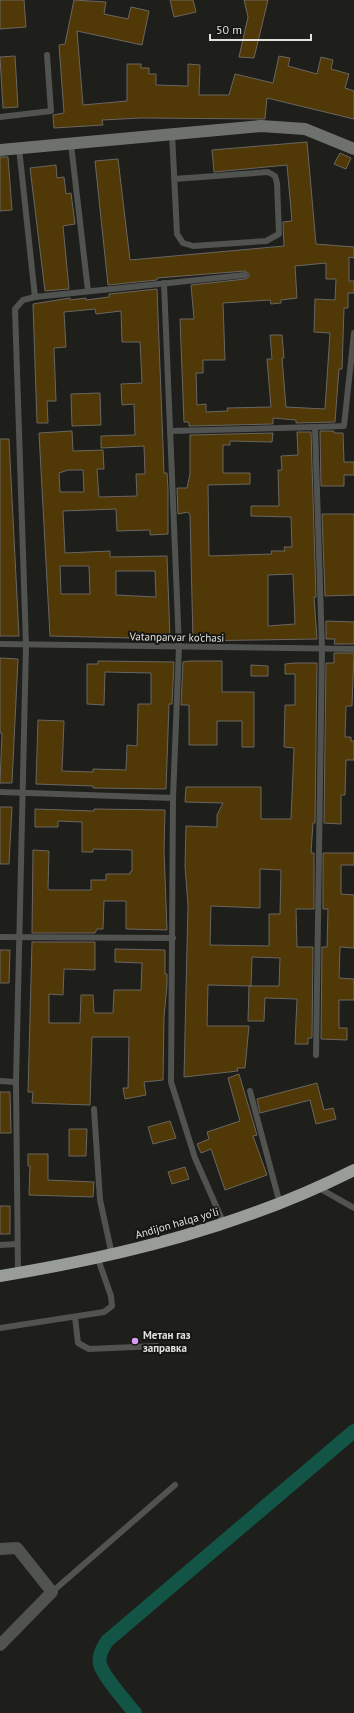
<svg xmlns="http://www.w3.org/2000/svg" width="354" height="1713" font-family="'PT Sans',sans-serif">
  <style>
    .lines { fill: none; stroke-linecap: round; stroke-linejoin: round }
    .canal { stroke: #125546; stroke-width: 14 }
    .building { fill: #513807; stroke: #696661; fill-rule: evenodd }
    .lane { stroke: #515351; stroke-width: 6 }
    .street { stroke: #515351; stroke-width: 12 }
    .secondary { stroke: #6e716e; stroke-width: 12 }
    .highway { stroke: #999d98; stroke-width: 12 }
    .poi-dot { fill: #d99af8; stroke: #151511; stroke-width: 1.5 }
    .labels { text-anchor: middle; stroke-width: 4; stroke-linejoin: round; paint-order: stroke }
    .street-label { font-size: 11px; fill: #e1e1de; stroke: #151511 }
    .poi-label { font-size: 11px; font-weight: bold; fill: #e1e1de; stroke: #151511; text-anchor: start }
  </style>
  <rect width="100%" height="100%" fill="#1e1e1a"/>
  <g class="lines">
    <path class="canal" d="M135 1713C127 1703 102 1675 100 1664 98 1655 103 1648 107 1641L354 1431"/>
  </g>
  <g class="building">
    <polygon points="0,0 24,0 26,27 0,29"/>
    <polygon points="74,0 106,2 104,14 128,19 131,7 149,11 142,45 77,31 83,105 127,101 127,64 141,64 141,68 149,68 149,74 156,74 156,85 188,86 188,64 200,65 199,95 229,95 235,74 273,83 279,56 290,58 288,66 317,74 321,57 333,60 331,69 349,74 345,88 354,91 354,119 267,98 265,119 141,118 102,120 103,125 54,128 53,115 64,113 59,45 65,44"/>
    <polygon points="170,0 193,0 196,12 174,17"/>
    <polygon points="244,0 268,0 254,58 239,57 248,17"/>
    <polygon points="15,56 18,107 3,108 0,57"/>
    <path d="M307 142 316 244 354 247V258L349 257V281H354V293H348V308H344L342 369H339L335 422 296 423V420L273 418V424L189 426V422H184L180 319H194L191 285 245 279 249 277V274L245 271 157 278V280L108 285 95 161 118 159 130 260 284 246 283 222 292 221 287 165 214 172 212 150ZM326 263V279H336L335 300 315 299 314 332 330 333 325 409 286 407 282 358H284L282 335H270L272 359H267L271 407 227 408 228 411 206 412V404L197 405 196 373H203V360H225L223 303 270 300 271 304 281 303V300L297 298 295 266Z"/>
    <polygon points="340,153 351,158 346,169 334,164"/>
    <polygon points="0,157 8,157 12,210 0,211"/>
    <polygon points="56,165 57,178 64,177 66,194 71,193 75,224 63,226 69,289 45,291 30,168"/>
    <path d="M157 289 164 473H167L168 489V534L150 535V530L117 531 116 509 63 511 65 553 110 551V557L167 556 170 639 50 636 39 433 72 431 73 451 103 450 104 469H97L99 497 137 496 136 474H145L144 446 101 448V436L135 435 134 404 122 405 121 384 142 383 140 342H122L121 311 96 314 95 309 64 312 66 347 54 348 56 401H47L48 423H37L33 304 70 298V300L86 298V300L109 297V294ZM68 470H83L84 492H60L59 473ZM60 566H89L90 594H61ZM116 571H155L156 597 116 595Z"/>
    <polygon points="100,393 101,425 72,426 71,394"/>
    <polygon points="320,431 334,431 334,433 343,433 344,462 354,462 354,475 344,475 344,486 321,486"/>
    <path d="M297 432H311L316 597H314L317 639 193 641 190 515 188 512 178 514 177 488H187L190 474V435L273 433 272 442 230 441V445H223V473H250V484L208 485 209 556 272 554 271 551H285L284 547H292L291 517 251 516V506H279L278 470H282L281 456 298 455ZM293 574 295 624 268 626V575Z"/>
    <polygon points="0,439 9,439 19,636 0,636"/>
    <polygon points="322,514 354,514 354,595 325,596"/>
    <polygon points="326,621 354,622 354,644 334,644 335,639 326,639"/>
    <polygon points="334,653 354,653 352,706 346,706 345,737 351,737 351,741 354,741 354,760 346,760 345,795 341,795 341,824 324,823 326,663 334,663"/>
    <polygon points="0,658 18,659 12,783 0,783 2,733 0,733"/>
    <polygon points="98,661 174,662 172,704 169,704 166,789 93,788 93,786 36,784 38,720 64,721 62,771 93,772 93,769 126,770 127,745 137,746 138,704 151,704 151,673 105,672 104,705 87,704 87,664 98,664"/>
    <polygon points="190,661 222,661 222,692 254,692 254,747 242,747 242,721 217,721 217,745 189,745 189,705 181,705 183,662"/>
    <path d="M295 663H317L315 823H313L311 853H314V909H296L297 947H313L312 1038H308V1044H295L297 999 265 998 264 1021H248L249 986 208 985 207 1026H249L245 1068H237L238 1071 184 1077 188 905 185 866 186 826 217 827V815L223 803 185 802 186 787H261V819H291L294 748 284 747 285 705H295V674H285V664ZM260 869 281 870 280 914H269V946L210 945 211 906 260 908ZM252 957 280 958 279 986H249H251Z"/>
    <polygon points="251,665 268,666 268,676 251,676"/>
    <polygon points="0,807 12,807 9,864 0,864"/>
    <polygon points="35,809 94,811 94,809 165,810 164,850 167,930 126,929 126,901 104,901 103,929 97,929 95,933 32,933 33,850 49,851 48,889 51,890 91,890 91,880 106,880 106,874 130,874 130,872 132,871 132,850 93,849 93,852 82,852 82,822 58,821 58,827 35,827"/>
    <polygon points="323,853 354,853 354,865 341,865 341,894 354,895 354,948 340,947 339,978 354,979 354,1000 339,1000 339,1028 347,1028 347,1040 321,1039 322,947 327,947 328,909 323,909"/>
    <polygon points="32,942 95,942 95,970 64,969 63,995 49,994 49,1023 80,1023 81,995 93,995 94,1013 113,1013 114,990 141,990 142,963 115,962 115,949 165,950 165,974 167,974 167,985 164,1017 163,1080 144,1082 146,1095 125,1099 123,1088 128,1088 129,1037 92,1037 90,1105 32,1103 33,1092 28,1092"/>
    <polygon points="0,950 10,950 9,983 0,983"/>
    <polygon points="239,1074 257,1135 253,1136 267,1175 225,1190 211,1149 201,1153 197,1144 209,1139 207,1132 240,1121 228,1078"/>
    <polygon points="317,1083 324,1110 333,1108 336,1119 316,1124 310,1100 260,1113 257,1099"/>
    <polygon points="0,1092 10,1092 11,1133 0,1133"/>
    <polygon points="170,1121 176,1138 153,1144 148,1127"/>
    <polygon points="69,1129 87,1129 86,1156 69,1156"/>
    <polygon points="28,1154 48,1154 48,1180 94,1182 93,1197 29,1195 30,1166 28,1166"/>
    <polygon points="185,1167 189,1179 172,1184 168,1172"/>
    <rect x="0" y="1206" width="10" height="28"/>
  </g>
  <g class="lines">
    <g class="lane">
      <polyline points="0,117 51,111 47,55"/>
      <polyline points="172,133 177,234 183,243 193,246 266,241 279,234 277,183 275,176 268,172 174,179"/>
      <polyline points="71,144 88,291"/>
      <polyline points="19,148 35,297"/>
      <polyline points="164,283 179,647 173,798 171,1082 195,1158 224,1224"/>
      <polyline points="315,427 344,426 354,333"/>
      <polyline points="170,431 315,427 322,649 316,1055"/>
      <polyline points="0,644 354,649"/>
      <polyline points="0,792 173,798"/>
      <polyline points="0,937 173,938"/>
      <polyline points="0,1081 16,1082"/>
      <polyline points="250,1091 280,1204"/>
      <polyline points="94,1109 100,1200 112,1255"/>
      <polyline points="317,1187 354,1208"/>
      <polyline points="0,1245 17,1244"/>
      <polyline points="18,1273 16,1082 26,645 15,309 23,300 35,297 245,275"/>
      <polyline points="75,1317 78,1343 89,1349 157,1346"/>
      <polyline points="0,1328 104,1312 112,1306 111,1296 98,1259"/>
      <polyline points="52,1592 175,1485"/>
    </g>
    <polyline class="street" points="0,1549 17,1548 52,1592 0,1645"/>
    <polyline class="secondary" points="0,150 261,126 305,129 354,149"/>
    <path class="highway" d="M0 1276C122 1256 243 1226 354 1170"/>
  </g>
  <circle class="poi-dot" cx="135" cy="1341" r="4"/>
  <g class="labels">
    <g class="street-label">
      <text transform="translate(177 637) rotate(1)" y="4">Vatanparvar ko'chasi</text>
      <text transform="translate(177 1223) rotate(-16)" y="4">Andijon halqa yo‘li</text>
    </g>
    <g class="poi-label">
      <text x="143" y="1339">Метан газ<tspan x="143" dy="13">заправка</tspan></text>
    </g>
  </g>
  <path d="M210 34v6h101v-6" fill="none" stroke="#e1e1de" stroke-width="2"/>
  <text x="216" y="34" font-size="12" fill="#e1e1de" stroke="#151511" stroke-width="3" paint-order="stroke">50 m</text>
</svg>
